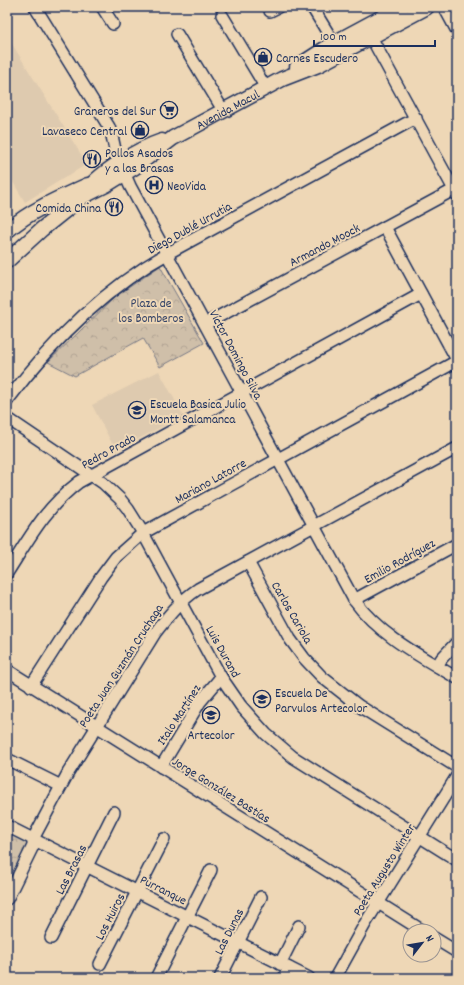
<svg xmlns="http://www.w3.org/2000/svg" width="464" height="985" font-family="Dekko,sans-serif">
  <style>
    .built { fill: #decaaf }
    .forest { fill: url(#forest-crowns); stroke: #757784 }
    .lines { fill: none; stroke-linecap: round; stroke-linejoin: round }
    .minor-casing { stroke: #1b2f5e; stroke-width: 14 }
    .major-casing { stroke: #1b2f5e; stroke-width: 17 }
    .minor { stroke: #eed7b6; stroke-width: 11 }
    .major { stroke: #eed7b6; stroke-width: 14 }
    .labels { text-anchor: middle; stroke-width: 4; stroke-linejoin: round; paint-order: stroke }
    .poi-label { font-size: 13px; fill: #1b2f5e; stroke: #eed7b6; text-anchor: start }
    .street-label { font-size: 13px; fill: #1b2f5e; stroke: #eed7b6 }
    .park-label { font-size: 13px; fill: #364569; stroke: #eed7b6 }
  </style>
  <defs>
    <pattern id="forest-crowns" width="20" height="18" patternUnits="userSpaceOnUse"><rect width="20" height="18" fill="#cfbfa9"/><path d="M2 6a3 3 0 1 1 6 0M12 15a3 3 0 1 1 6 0" fill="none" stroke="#b1a494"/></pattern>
  </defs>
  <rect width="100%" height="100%" fill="#eed7b6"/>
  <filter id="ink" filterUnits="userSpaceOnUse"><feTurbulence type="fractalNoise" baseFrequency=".025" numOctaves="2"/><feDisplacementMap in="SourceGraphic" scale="8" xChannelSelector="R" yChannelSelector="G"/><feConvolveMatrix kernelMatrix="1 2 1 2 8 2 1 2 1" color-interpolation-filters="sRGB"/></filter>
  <g filter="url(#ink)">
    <g class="built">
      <polygon points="7,36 87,164 25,202 7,172"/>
      <polygon points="159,371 183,415 116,451 92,405"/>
    </g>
    <g class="forest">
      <polygon points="160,266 204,343 160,367 143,338 75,376 48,362 115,297"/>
      <polygon points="7,831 38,847 24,876 7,867"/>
    </g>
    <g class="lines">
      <defs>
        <g id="minor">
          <path d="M35 7 109 127 112 136 116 154 130 186 354 600C380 636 420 656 457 678"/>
          <polyline points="102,7 113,24"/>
          <polyline points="312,7 334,43"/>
          <polyline points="444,7 457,31"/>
          <polyline points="270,11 278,7"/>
          <polyline points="222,15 266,88"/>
          <polyline points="177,34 223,110"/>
          <polyline points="371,37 457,195"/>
          <polyline points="385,227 457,360"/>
          <polyline points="205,324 457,188"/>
          <path d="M7 401C52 341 106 287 172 251L416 118"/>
          <polyline points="7,418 103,483 120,499 128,509 143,533 221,677 241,706 266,734 293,757 457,860"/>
          <polyline points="248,562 290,639 304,658 322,677 359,706 457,767"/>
          <path d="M7 573C30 537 45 508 79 482L421 294"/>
          <polyline points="354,600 457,544"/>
          <polyline points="437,666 442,658 457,642"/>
          <polyline points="7,670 423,931"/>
          <polyline points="31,686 101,577 116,557 143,533 457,361"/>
          <polyline points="7,759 61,786"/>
          <polyline points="161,767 200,702 221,677"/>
          <polyline points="7,826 309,978"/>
          <path d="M7 899 33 846V839L68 773 155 633C168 616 180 601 198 589L457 448"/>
          <polyline points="51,938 114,812"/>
          <polyline points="434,938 457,952"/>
          <polyline points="100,964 164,839"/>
          <polyline points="280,964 299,926"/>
          <polyline points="156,978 211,870"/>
          <polyline points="220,978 261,897"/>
          <polyline points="284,978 289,968"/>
          <polyline points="335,978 365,924 457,776"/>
        </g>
        <g id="major">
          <polyline points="297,67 334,43 401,7"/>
          <path d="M84 194C98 173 138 149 162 141"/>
          <path d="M7 231C29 211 61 197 88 185"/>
          <path id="s1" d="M7 261 42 229 82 197 106 185 135 167 173 138 282 79 318 65 427 7"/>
        </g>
      </defs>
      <use href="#minor" class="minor-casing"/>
      <use href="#major" class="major-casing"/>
      <use href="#minor" class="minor"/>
      <use href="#major" class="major"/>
    </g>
  </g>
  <defs>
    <symbol id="shop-ring" viewBox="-11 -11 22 22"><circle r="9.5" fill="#eed7b6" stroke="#1b2f5e" stroke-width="1.5"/><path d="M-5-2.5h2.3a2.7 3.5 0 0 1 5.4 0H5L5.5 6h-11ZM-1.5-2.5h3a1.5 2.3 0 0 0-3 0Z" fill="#1b2f5e"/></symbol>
    <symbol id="supermarket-ring" viewBox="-11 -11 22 22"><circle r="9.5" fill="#eed7b6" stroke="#1b2f5e" stroke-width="1.5"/><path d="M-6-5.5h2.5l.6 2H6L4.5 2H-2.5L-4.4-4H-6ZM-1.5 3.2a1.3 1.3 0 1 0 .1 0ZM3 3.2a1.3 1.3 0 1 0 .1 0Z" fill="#1b2f5e"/></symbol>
    <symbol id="restaurant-ring" viewBox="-11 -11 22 22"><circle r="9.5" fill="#eed7b6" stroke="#1b2f5e" stroke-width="1.5"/><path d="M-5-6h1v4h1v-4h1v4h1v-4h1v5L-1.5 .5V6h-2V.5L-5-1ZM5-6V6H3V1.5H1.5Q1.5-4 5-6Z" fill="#1b2f5e"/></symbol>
    <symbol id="hospital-ring" viewBox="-11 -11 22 22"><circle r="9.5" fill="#eed7b6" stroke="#1b2f5e" stroke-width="1.5"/><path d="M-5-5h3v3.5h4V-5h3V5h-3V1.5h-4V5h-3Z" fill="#1b2f5e"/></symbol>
    <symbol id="school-ring" viewBox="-11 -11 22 22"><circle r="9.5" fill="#eed7b6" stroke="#1b2f5e" stroke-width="1.5"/><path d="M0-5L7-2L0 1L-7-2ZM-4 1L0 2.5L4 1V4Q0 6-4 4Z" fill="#1b2f5e"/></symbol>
  </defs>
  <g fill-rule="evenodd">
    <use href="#shop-ring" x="253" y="47" width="20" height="20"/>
    <use href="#supermarket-ring" x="159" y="100" width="20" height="20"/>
    <use href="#shop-ring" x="130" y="120" width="20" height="20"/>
    <use href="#restaurant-ring" x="82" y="149" width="20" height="20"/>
    <use href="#hospital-ring" x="144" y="175" width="20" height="20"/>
    <use href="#restaurant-ring" x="104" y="197" width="20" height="20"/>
    <use href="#school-ring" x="127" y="400" width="20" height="20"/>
    <use href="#school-ring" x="252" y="689" width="20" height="20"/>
    <use href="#school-ring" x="201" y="705" width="20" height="20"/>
  </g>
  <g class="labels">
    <g class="poi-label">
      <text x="276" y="62">Carnes Escudero</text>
      <text x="156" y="115" text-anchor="end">Graneros del Sur</text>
      <text x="127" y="135" text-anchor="end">Lavaseco Central</text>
      <text x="105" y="157">Pollos Asados<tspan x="105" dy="15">y a las Brasas</tspan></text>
      <text x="167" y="190">NeoVida</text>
      <text x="101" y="212" text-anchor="end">Comida China</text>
      <text x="150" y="408">Escuela Basica Julio<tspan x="150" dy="15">Montt Salamanca</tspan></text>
      <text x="275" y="697">Escuela De<tspan x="275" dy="15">Parvulos Artecolor</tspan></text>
      <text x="211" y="739" text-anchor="middle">Artecolor</text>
    </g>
    <g class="street-label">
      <text dy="5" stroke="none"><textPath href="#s1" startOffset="269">Avenida Macul</textPath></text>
      <text transform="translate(189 227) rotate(-29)" y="5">Diego Dublé Urrutia</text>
      <text transform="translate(324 244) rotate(-28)" y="5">Armando Moock</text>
      <text transform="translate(237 354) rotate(62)" y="5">Víctor Domingo Silva</text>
      <text transform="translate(108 450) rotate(-29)" y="5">Pedro Prado</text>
      <text transform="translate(210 480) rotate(-29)" y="5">Mariano Latorre</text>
      <text transform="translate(399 560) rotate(-29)" y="5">Emilio Rodríguez</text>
      <text transform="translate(293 612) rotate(60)" y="5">Carlos Cariola</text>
      <text transform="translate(224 651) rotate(61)" y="5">Luis Durand</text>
      <text transform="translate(120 665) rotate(-57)" y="5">Poeta Juan Guzmán Cruchaga</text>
      <text transform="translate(178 714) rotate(-57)" y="5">Italo Martínez</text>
      <text transform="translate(222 789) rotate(32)" y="5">Jorge González Bastías</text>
      <text transform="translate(70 869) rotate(-63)" y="5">Las Brasas</text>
      <text transform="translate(383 869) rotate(-58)" y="5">Poeta Augusto Winter</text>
      <text transform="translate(164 889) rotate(27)" y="5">Purranque</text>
      <text transform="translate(109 916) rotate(-63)" y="5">Los Huiros</text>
      <text transform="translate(228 931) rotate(-63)" y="5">Las Dunas</text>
    </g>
    <g class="park-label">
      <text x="151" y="307">Plaza de<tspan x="151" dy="15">los Bomberos</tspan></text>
    </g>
  </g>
  <rect width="464" height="985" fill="none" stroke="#eed7b6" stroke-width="24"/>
  <rect x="12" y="12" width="440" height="961" fill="none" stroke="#1b2f5e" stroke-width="1.5" filter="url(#ink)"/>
  <g transform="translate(422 943) rotate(59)"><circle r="19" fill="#eed7b6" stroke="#9a9493"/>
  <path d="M0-3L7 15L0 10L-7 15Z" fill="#1b2f5e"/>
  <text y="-6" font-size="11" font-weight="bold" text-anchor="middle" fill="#1b2f5e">N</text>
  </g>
  <path d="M314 40v6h121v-6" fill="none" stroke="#1b2f5e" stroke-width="2"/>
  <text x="320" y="40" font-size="12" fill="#1b2f5e" stroke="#eed7b6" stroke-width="3" paint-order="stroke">100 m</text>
</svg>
